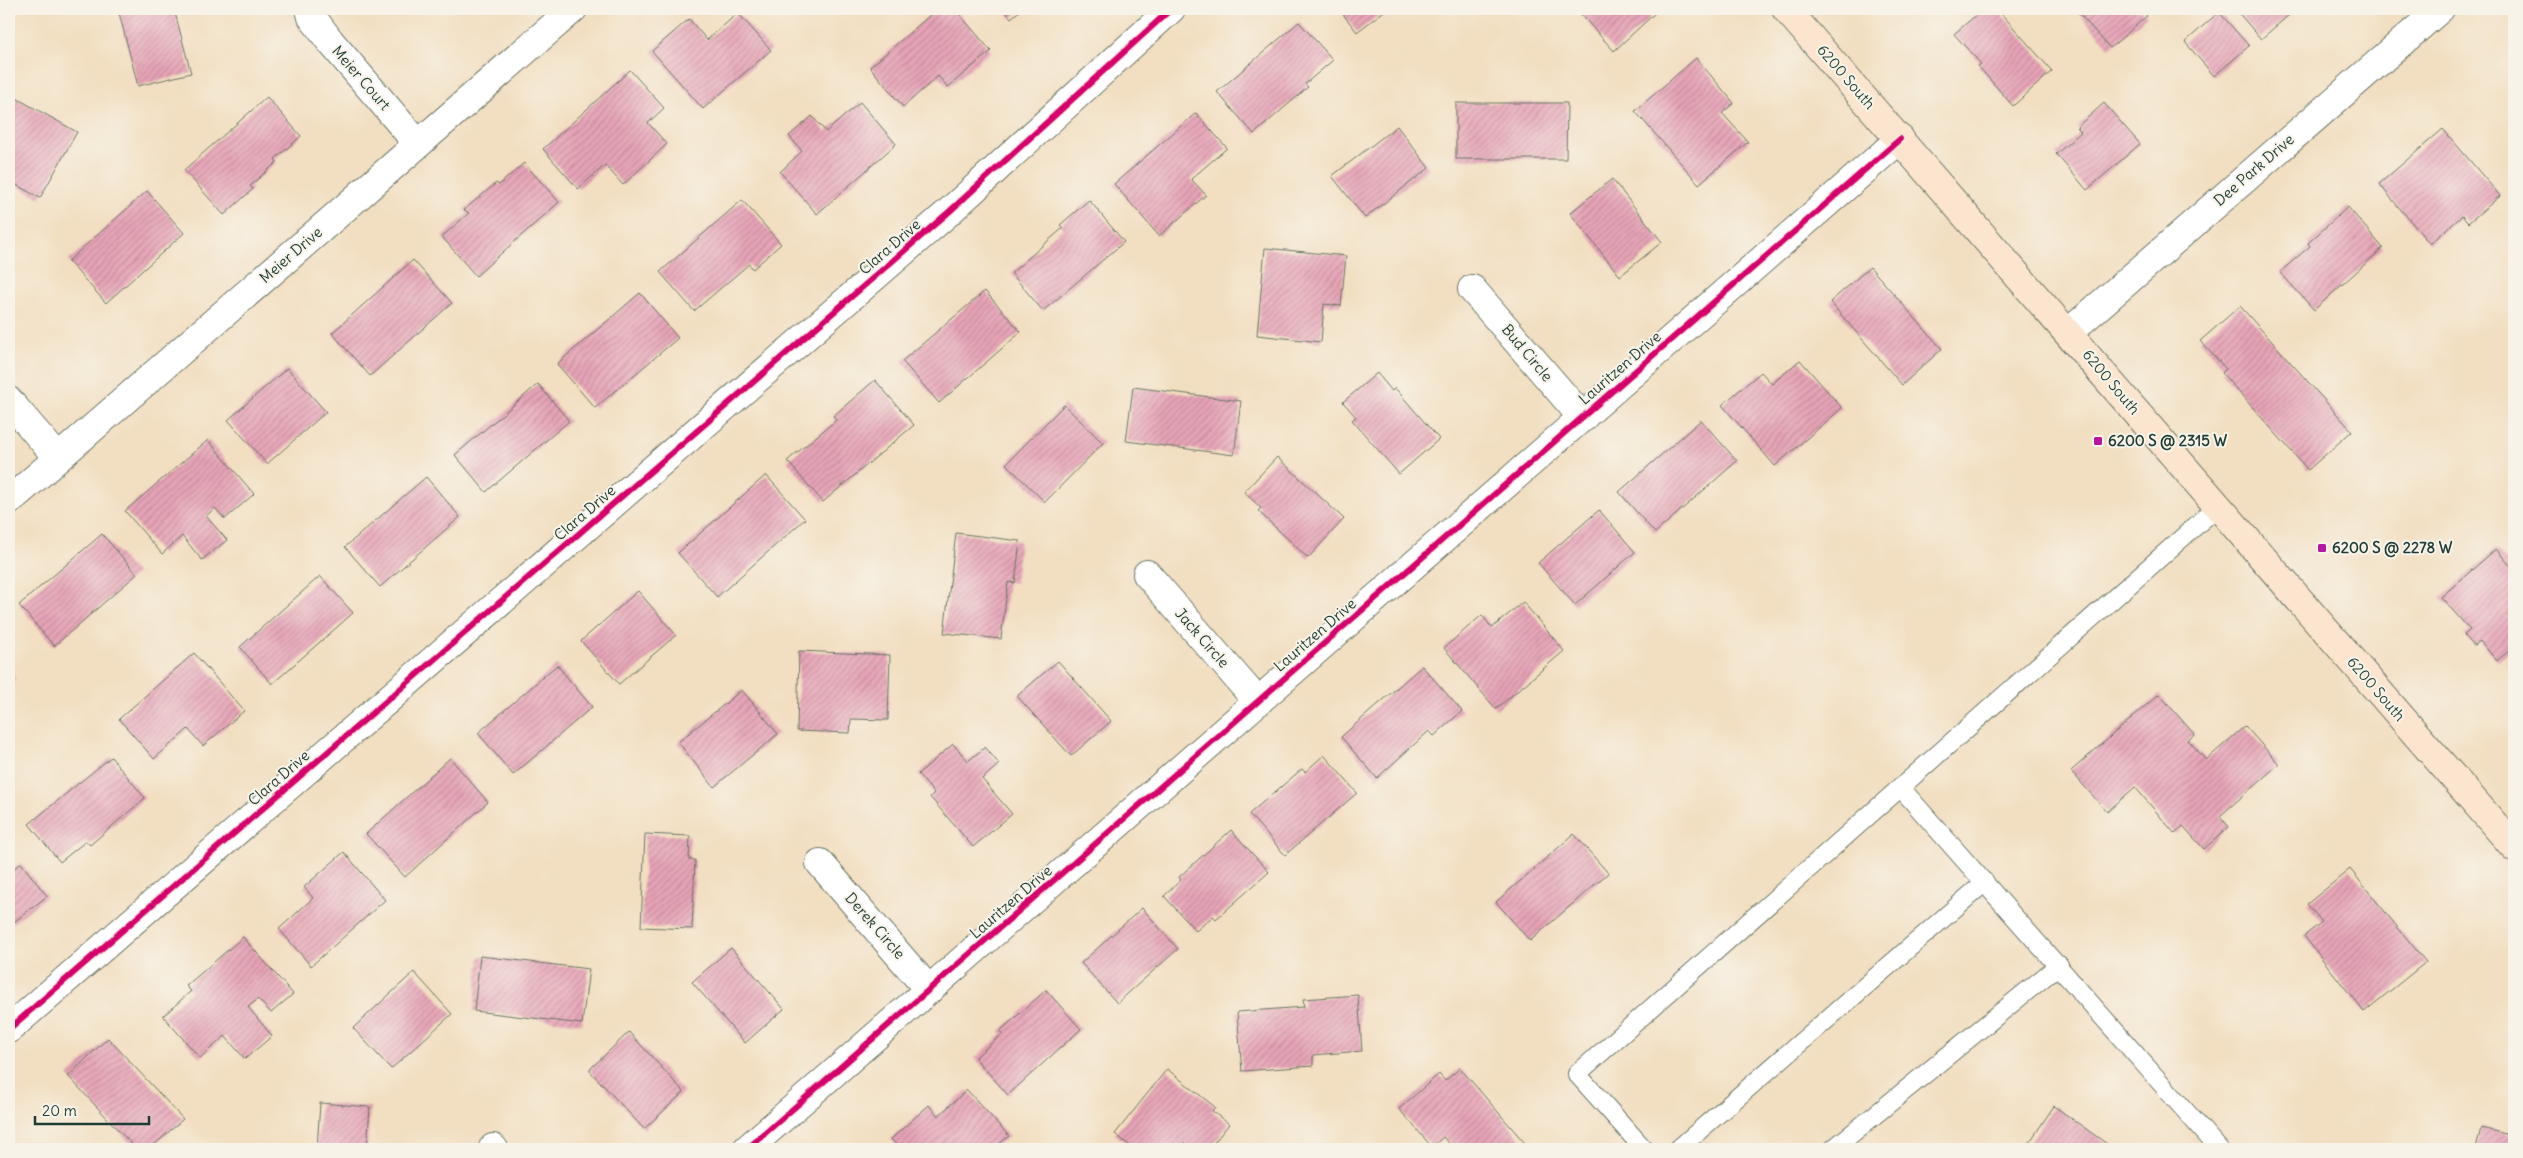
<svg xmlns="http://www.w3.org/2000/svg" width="2523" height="1158" font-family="Delius,sans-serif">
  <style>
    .building { fill: url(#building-hatch) }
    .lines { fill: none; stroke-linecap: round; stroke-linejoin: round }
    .lane-casing { stroke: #697565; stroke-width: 20 }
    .street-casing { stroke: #697565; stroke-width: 30 }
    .secondary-casing { stroke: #697565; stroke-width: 30 }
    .lane { stroke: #fff; stroke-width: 18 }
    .street { stroke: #fff; stroke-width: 28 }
    .secondary { stroke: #fce5cf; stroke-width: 28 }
    .cycleway-casing { stroke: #f7f3e8; stroke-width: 9 }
    .cycleway { stroke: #d6006c; stroke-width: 6 }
    .poi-dot { fill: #b5179e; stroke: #f7f3e8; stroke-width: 2 }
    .labels { text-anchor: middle; stroke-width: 4; stroke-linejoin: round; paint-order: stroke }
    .street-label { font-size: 15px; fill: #1f3d34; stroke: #f7f3e8 }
    .poi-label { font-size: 15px; font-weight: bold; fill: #1f3d34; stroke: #f7f3e8; text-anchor: start }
  </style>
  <defs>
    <pattern id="building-hatch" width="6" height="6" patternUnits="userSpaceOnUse" patternTransform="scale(1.25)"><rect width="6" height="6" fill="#e8a4b8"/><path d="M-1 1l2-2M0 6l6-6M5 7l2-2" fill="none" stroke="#bb8796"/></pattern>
  </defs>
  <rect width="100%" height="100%" fill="#f7f3e8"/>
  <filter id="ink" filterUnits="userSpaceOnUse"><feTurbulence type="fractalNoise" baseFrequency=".02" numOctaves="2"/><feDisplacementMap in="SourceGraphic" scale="10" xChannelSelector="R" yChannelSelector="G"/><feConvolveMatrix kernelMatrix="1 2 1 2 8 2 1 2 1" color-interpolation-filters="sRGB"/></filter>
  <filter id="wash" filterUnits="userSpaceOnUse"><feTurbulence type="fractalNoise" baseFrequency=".0096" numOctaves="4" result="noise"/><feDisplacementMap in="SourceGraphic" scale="20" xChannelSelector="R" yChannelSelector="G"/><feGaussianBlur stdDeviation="1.12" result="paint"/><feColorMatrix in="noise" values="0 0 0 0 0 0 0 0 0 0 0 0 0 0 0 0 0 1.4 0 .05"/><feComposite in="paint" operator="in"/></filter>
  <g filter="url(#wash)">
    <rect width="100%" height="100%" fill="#f2dec0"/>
    <g id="blocks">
      <g class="building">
        <polygon points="118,9 174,9 191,73 138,86"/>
        <polygon points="937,9 955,9 991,51 948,87 938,76 903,107 870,67"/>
        <polygon points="1003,9 1022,9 1011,18"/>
        <polygon points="1339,9 1387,9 1357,32"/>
        <polygon points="1576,9 1651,9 1655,13 1614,51"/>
        <polygon points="1983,9 1997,9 2052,71 2013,106 1978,66 1981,64 1954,34"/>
        <polygon points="2075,9 2140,9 2147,16 2110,48"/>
        <polygon points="2235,9 2296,9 2261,39"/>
        <polygon points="2219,12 2249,46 2214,76 2185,42"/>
        <polygon points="738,13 771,50 703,109 652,51 689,19 707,40"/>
        <polygon points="1299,22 1333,60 1305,84 1308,87 1254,134 1217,92"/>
        <polygon points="1696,58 1734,103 1722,113 1748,142 1699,184 1635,111"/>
        <polygon points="630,70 664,108 648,123 667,144 623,185 605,165 578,189 543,149"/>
        <polygon points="9,94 77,132 40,198 9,181"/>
        <polygon points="267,97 301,136 275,159 277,162 250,186 253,189 224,215 184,170"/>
        <polygon points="860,102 896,144 817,214 780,172 802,151 789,136 812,116 826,132"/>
        <polygon points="1456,103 1567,103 1566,159 1456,159"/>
        <polygon points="2104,103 2140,144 2087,190 2056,154 2081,132 2077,127"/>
        <polygon points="1196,113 1227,148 1191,179 1206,195 1159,236 1114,184"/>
        <polygon points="1397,126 1429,168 1365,218 1332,176"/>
        <polygon points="2443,129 2500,196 2468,223 2462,216 2430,244 2379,184"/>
        <polygon points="524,163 559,202 476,276 442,237 469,213 464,210 496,183 499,185"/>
        <polygon points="1612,179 1662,242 1620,276 1570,213"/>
        <polygon points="147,191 184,233 106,303 68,261"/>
        <polygon points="742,200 781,244 753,269 749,264 694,311 660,272"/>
        <polygon points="1089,200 1124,242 1043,311 1011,273 1063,228 1060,225"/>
        <polygon points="2348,207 2383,248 2314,310 2280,272 2310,246 2308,243"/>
        <polygon points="1265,248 1346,256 1341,306 1324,304 1321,342 1257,335"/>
        <polygon points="413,260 452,303 370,376 332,333"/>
        <polygon points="1870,267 1942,349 1902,385 1830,302"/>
        <polygon points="985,291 1021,332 939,403 902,361"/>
        <polygon points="640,293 678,338 595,408 557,364"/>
        <polygon points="2240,306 2352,431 2308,470 2222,373 2226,369 2200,341"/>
        <polygon points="1800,360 1842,408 1775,466 1722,405 1761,372 1772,384"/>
        <polygon points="287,368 326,412 267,464 228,420"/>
        <polygon points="1377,373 1392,391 1395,388 1439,439 1399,474 1352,420 1356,417 1343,402"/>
        <polygon points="875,380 914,425 823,502 787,461 836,420 833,416"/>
        <polygon points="538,384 569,421 486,492 455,455"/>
        <polygon points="1133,387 1241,401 1234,455 1126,441"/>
        <polygon points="1064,405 1103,443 1045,502 1006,464"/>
        <polygon points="1701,420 1737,461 1655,533 1619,492"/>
        <polygon points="208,440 254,494 225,519 215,508 206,516 227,540 202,560 182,536 162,554 125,511"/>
        <polygon points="1277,457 1344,519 1308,558 1258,511 1261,508 1244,492"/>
        <polygon points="766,475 805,519 717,597 678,553"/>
        <polygon points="426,477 460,517 380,587 345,547"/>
        <polygon points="1599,510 1635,552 1575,605 1538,563"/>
        <polygon points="956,533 1020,541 1015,583 1008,582 1001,639 944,633"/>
        <polygon points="102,534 137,574 54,646 19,605"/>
        <polygon points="2496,549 2514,570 2514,598 2510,602 2514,607 2514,646 2497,661 2480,641 2474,646 2464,635 2470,630 2441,597"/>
        <polygon points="320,576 353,613 272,684 240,647"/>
        <polygon points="638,591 676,635 619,684 581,641"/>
        <polygon points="1523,602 1564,651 1496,709 1444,648 1482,615 1492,628"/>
        <polygon points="799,651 890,655 888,720 851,719 850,733 797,731"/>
        <polygon points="194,653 244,711 203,746 188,729 154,759 119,719"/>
        <polygon points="1058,661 1111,721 1071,756 1017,696"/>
        <polygon points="557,665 592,707 513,775 478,733"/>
        <polygon points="1422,666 1462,711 1434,736 1429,731 1377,778 1341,737"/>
        <polygon points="9,672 15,679 9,685"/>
        <polygon points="742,690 778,734 714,787 678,742"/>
        <polygon points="2159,694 2195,735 2188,740 2206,760 2245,726 2279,764 2220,816 2229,827 2204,849 2183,826 2175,834 2135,787 2107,812 2071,771"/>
        <polygon points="953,744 968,761 985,747 999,764 982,779 1012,814 973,847 930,797 934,793 918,774"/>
        <polygon points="1324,755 1357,793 1285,855 1249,814 1302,769 1305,772"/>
        <polygon points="111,757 145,798 90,845 86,841 60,862 29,824"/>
        <polygon points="450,758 488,802 405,877 366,834"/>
        <polygon points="1231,830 1269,872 1216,919 1213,916 1196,931 1164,896 1181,880 1179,877"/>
        <polygon points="645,834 690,836 689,860 695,860 692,929 641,927"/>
        <polygon points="1574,834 1608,873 1530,941 1496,902"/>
        <polygon points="344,852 385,900 311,966 279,929 313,898 304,887"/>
        <polygon points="21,863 47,896 13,923 9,918 9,867 12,870"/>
        <polygon points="2350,869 2426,962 2364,1012 2304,936 2322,922 2307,904"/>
        <polygon points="1142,908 1178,949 1117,1003 1081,963"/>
        <polygon points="243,937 293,994 271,1013 258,999 248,1007 272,1036 245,1059 225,1036 200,1058 163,1016 191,991 186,986"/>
        <polygon points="731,948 784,1009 745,1043 692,982"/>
        <polygon points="480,956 589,969 582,1024 474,1011"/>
        <polygon points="414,972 452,1014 391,1069 353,1028"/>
        <polygon points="1046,990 1081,1029 1008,1095 975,1058 1002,1034 1000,1031"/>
        <polygon points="1358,995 1362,1051 1313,1055 1313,1066 1242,1071 1237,1012 1304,1007 1303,999"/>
        <polygon points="629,1032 684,1092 644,1129 589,1070"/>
        <polygon points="108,1038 183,1119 150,1149 136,1149 68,1076"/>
        <polygon points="1460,1068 1530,1149 1454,1149 1443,1137 1432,1147 1399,1109 1439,1074 1445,1081"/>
        <polygon points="1167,1069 1215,1107 1212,1111 1229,1124 1209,1149 1191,1149 1184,1143 1179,1149 1134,1149 1115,1134"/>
        <polygon points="967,1090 1009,1136 993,1149 900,1149 891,1139 929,1105 938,1116"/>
        <polygon points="320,1103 370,1107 367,1149 317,1149"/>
        <polygon points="2054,1106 2114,1149 2025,1149"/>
        <polygon points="2481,1128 2514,1136 2514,1149 2476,1149"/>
      </g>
    </g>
  </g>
  <g filter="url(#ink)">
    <use href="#blocks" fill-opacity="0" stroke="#697565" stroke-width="1"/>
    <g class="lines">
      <defs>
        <g id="lane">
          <polyline points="1900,787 2219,1149"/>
          <polyline points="1644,1149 1577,1074 2217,507"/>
          <polyline points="1678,1149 1985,882"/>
          <polyline points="1833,1149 2059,965"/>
        </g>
        <g id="street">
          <polyline points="310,9 312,17 330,41 418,144"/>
          <polyline points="1472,289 1583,418"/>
          <polyline points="2069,332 2440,9"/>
          <polyline points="9,401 58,458"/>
          <polyline points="9,501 573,9"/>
          <polyline points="1147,574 1258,702"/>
          <polyline points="820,863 929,990"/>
          <polyline points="9,1029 950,211 1171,9"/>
          <polyline points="493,1148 494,1149"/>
          <polyline points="747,1149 1900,139"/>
        </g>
        <polyline id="secondary" points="1786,9 2514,847"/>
      </defs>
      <use href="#lane" class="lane-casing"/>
      <use href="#street" class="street-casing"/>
      <use href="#secondary" class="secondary-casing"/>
      <use href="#lane" class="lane"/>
      <use href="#street" class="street"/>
      <use href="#secondary" class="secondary"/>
      <defs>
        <g id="cycleway">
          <polyline points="9,1029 950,211 1171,9"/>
          <polyline points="747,1149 1900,139"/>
        </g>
      </defs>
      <use href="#cycleway" class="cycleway-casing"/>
      <use href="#cycleway" class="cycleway"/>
    </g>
  </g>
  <g class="poi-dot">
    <rect x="2093" y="436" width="10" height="10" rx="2.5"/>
    <rect x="2317" y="543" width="10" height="10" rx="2.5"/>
  </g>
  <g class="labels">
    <g class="street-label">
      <text transform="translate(1846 77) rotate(49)" y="5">6200 South</text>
      <text transform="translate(361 78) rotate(49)" y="5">Meier Court</text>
      <text transform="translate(2254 170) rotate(-41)" y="5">Dee Park Drive</text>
      <text transform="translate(890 247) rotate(-41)" y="5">Clara Drive</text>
      <text transform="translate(291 255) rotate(-41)" y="5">Meier Drive</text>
      <text transform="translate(1527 353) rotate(50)" y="5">Bud Circle</text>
      <text transform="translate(1620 368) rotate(-41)" y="5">Lauritzen Drive</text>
      <text transform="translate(2111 382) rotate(50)" y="5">6200 South</text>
      <text transform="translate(585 513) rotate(-41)" y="5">Clara Drive</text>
      <text transform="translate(1315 635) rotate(-41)" y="5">Lauritzen Drive</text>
      <text transform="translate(1202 638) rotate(49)" y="5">Jack Circle</text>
      <text transform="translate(2376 689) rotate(49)" y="5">6200 South</text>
      <text transform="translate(279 778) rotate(-41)" y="5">Clara Drive</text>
      <text transform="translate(1011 902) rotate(-41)" y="5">Lauritzen Drive</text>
      <text transform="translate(875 926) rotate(49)" y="5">Derek Circle</text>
    </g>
    <g class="poi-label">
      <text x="2108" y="446">6200 S @ 2315 W</text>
      <text x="2332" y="553">6200 S @ 2278 W</text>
    </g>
  </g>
  <rect width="2523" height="1158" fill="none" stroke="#f7f3e8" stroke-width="30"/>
  <path d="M35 1116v8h114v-8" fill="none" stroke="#1f3d34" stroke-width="2.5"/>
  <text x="42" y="1116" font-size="15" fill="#1f3d34" stroke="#f7f3e8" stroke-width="4" paint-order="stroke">20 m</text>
</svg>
